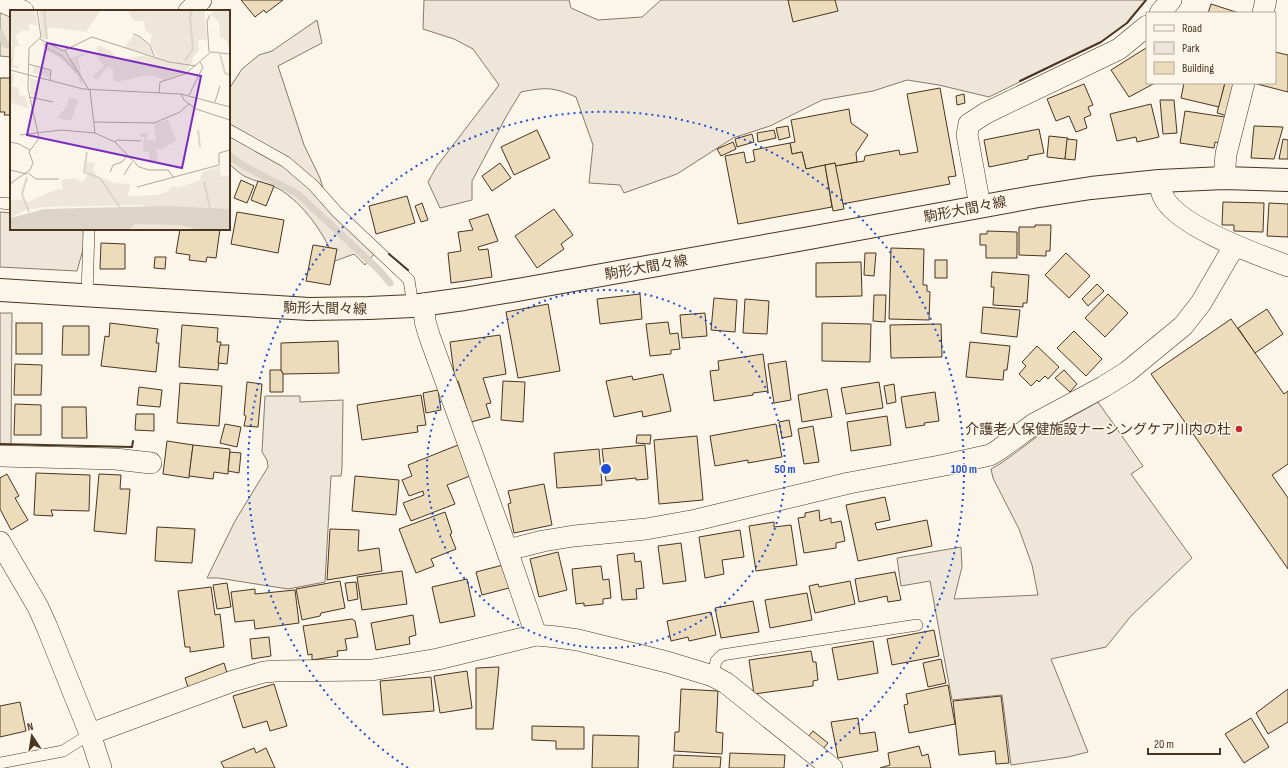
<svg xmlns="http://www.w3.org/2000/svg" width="1288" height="768" font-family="'Sofia Sans Condensed','Noto Sans JP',sans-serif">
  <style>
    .green { fill: #ede6d9; stroke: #887966 }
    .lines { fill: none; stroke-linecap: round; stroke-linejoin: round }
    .stream { stroke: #dcd4c6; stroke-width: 7 }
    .building { fill: #ecdcbc; stroke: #4a3520 }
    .service-casing { stroke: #4a3520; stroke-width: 12 }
    .minor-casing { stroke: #4a3520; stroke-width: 22 }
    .secondary-casing { stroke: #4a3520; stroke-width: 24 }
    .service { stroke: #fbf6e9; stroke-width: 11 }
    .minor { stroke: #fbf6e9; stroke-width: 21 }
    .secondary { stroke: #fbf6e9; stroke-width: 22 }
    .wall { stroke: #4a3520; stroke-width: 2 }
    .ring { fill: none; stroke: #1d4ed8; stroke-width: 2; stroke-dasharray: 2 4 }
    .poi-dot { fill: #c62828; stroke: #fbf6e9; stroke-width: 1.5 }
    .labels { text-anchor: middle; stroke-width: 3; stroke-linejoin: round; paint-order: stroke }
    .street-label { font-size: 14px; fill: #4a3520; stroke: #fbf6e9 }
    .poi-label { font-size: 14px; fill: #4a3520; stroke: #fbf6e9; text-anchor: end }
    .inset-river { fill: none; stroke: #dcd4c6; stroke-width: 2 }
    .inset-road { fill: none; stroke: #b4a999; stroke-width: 1 }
    .view { fill: #7b2cbf; fill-opacity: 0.15; stroke: #7b2cbf; stroke-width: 2 }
    .inset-edge { fill: none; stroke: #4a3520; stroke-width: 2 }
    .centre { fill: #1d4ed8; stroke: #fbf6e9; stroke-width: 2 }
    .ring-label { font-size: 12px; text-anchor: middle; font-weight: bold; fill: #1d4ed8; stroke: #fbf6e9; stroke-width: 3; stroke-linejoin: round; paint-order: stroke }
  </style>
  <rect width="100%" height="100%" fill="#fbf6e9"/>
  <g class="green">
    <path d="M424 0H569L571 8 598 20 642 17 661 0H1146L1127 23 1101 42 989 97 939 85 907 80 873 91 822 100 770 126 733 138 677 174 624 193 620 185 589 183 593 145 576 97C553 87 546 87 521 92L507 115 472 181V200L440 208 428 182 437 166 499 85 473 49 454 39 423 29Z"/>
    <polygon points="0,9 11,15 11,57 0,56"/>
    <path d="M317 20 322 43 278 66 304 145 320 178 330 212 374 254 365 265 354 254 335 261C325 234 303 203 279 189 268 183 255 182 244 176 239 173 234 168 229 164V89L242 69 259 55 272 51Z"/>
    <polygon points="0,212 11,213 11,229 83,229 84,246 77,271 0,267"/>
    <polygon points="0,313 12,313 11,445 0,444"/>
    <polygon points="265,396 300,396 300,402 343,400 342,468 341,476 331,476 325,582 288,589 218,578 207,578 235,521 268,467 267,460 262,452"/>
    <polygon points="1098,402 1143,466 1131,474 1192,558 1131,616 1106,647 1051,659 1088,752 1068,757 1011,765 1002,695 952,700 930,581 901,586 897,558 961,547 962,567 954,599 1038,595 1032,565 1019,529 993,478 991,469 1003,462 1042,433"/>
  </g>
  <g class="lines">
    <g class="stream">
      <polyline points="0,33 5,44 11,45"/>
      <polyline points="229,156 244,166 298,194 380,271 390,283"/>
    </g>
  </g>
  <g class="building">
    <polygon points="241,0 283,0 266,13 264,10 255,17"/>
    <polygon points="788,0 835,0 838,11 793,22"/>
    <polygon points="1211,4 1239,13 1208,13"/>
    <polygon points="1146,48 1147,50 1147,83 1155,83 1129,97 1111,70"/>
    <polygon points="1275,52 1288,55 1288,92 1257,84 1275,83"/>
    <polygon points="0,78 11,78 11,115 4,115 5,112 0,112"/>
    <polygon points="1184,83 1225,83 1219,107 1181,98"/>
    <polygon points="1225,83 1237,84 1228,116 1217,113"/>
    <polygon points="1084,84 1093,105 1088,107 1091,115 1084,118 1087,128 1076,132 1069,116 1056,121 1047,99"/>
    <polygon points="940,88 956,176 948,177 950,184 842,204 835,166 864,161 865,156 899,150 900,155 918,152 907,94"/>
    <polygon points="964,94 965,103 957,105 956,96"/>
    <polygon points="1160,100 1174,100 1177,133 1163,134"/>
    <polygon points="1151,104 1159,137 1137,142 1136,137 1117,141 1110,114"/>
    <polygon points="849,109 851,123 868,135 856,153 857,162 835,166 835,163 806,169 802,152 792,154 790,143 795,142 791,120"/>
    <polygon points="1185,111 1225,117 1221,143 1215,142 1214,148 1180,143"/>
    <polygon points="788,126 790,137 779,140 776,128"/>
    <polygon points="1254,126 1283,127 1274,159 1251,158"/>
    <polygon points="1039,129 1044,153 1028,156 1028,159 989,167 984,140"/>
    <polygon points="537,130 550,158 514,175 501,147"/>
    <polygon points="774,130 776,138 758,142 757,133"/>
    <polygon points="752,134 754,142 737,147 735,139"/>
    <polygon points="1049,136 1068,138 1065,159 1047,157"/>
    <polygon points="1067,139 1077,140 1075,160 1065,159"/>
    <polygon points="1283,139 1288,140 1288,159 1279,159"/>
    <polygon points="733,142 736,149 721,156 717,149"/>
    <polygon points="790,143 792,154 802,152 806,169 825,165 832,207 738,224 725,156 744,152 746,163 755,161 753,150"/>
    <polygon points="500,163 511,178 492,191 482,176"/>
    <polygon points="835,163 844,209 833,211 825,165"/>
    <polygon points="241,180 254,186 247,203 234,198"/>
    <polygon points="258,181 274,186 266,206 251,200"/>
    <polygon points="407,196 415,223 376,234 369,206"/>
    <polygon points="1223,202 1264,203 1263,232 1234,231 1234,225 1222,225"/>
    <polygon points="422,203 428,220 421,222 415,206"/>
    <polygon points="1269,203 1288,204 1288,237 1267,236"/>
    <polygon points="554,209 573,235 561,244 564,249 537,268 515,236"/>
    <polygon points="237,212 284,220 278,253 231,244"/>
    <polygon points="488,214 498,241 478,247 479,250 488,249 492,277 451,283 448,253 461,251 458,232 473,230 469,220"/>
    <polygon points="1035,225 1051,225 1050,251 1046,251 1046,256 1019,255 1019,227 1035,227"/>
    <polygon points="180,229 220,229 216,258 207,257 206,262 189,260 190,255 176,253"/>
    <polygon points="987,231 1017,232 1017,258 986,258 986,245 980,245 980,234 987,234"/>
    <polygon points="101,243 125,244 125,269 100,269"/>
    <polygon points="313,245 337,249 330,285 306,281"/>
    <polygon points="891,248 924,249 923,285 927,285 927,291 930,292 929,320 889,319"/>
    <polygon points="865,253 876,253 874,276 864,275"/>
    <polygon points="1066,253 1090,276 1069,298 1045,275"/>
    <polygon points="155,257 166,257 165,269 154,268"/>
    <rect x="935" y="260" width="12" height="18"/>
    <polygon points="861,262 862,296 816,297 816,263"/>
    <polygon points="992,272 1029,275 1027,303 1023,303 1023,307 993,305 994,287 991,287"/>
    <polygon points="1097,284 1104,291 1088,306 1082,299"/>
    <polygon points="640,294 642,319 600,324 597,299"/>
    <polygon points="1108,294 1128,313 1105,337 1085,318"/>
    <polygon points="874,295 886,295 885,322 873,321"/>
    <polygon points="714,298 737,300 735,332 711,330"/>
    <polygon points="745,299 769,301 767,334 743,333"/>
    <polygon points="548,304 560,371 518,378 506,312"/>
    <polygon points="983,307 1020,310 1017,337 981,333"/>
    <polygon points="1267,309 1283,334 1255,353 1238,328"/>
    <polygon points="705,313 707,336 682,338 680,315"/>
    <polygon points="1231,319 1284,394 1288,391 1288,464 1272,475 1288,498 1288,569 1151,374"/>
    <polygon points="668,322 670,334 678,333 680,349 671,350 671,354 650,356 646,324"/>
    <rect x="16" y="323" width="26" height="31"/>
    <polygon points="110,323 158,329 156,343 159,343 156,372 101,366 105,336 109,337"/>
    <polygon points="822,323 871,324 870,362 822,361"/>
    <polygon points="941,324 942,357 891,358 890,325"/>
    <polygon points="182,325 218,328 217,342 221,342 218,370 179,367"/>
    <polygon points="63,326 89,326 89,355 62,355"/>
    <polygon points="1074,331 1102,359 1086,376 1057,348"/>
    <polygon points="500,335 506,374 483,378 491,403 486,404 490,417 471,422 458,381 455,381 450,342"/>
    <polygon points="338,341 339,373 283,374 281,370 281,343"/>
    <polygon points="970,342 1010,346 1007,370 1004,370 1003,380 966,377"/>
    <polygon points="220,345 229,345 227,364 218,363"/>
    <polygon points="1037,346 1059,367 1048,379 1045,376 1039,382 1037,380 1031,386 1019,374 1026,366 1022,362"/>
    <polygon points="763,354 768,391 753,393 753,395 714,401 710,371 719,370 718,361"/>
    <polygon points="786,361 791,400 774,403 768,364"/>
    <polygon points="15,364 42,365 41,395 14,395"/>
    <polygon points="270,370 281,370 283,374 283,392 270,392"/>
    <polygon points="1064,370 1077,384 1070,392 1055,378"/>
    <polygon points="663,374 671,411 643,417 642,411 614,417 606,381 632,376 633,380"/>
    <polygon points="503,381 525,382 523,422 501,420"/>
    <polygon points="247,382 262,384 258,427 244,426 246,416 244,415"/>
    <polygon points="879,382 883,408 846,414 841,388"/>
    <polygon points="180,383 222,386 219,426 177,423"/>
    <polygon points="894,384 896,402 887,404 884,386"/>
    <polygon points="139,387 162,390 160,407 137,405"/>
    <polygon points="827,389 832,417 802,422 798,395"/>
    <polygon points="438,390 441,410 426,413 423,393"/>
    <polygon points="935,392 939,421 924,423 925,425 906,428 901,397"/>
    <polygon points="421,395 426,425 417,426 418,432 362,440 357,405"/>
    <polygon points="15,404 41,405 41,435 14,435"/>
    <polygon points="62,407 86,407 87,438 62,438"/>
    <polygon points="136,414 154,414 154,431 135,430"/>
    <polygon points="887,416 891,445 851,451 847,422"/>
    <polygon points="789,420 792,436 782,438 779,422"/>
    <polygon points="225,424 241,427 237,447 220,443"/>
    <polygon points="776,424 782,457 748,463 748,460 715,466 710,436"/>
    <polygon points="813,426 819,462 804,464 798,429"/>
    <polygon points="637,435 651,435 650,444 636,443"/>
    <polygon points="697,436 703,500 659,504 654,440"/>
    <polygon points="167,441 193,445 189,478 163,474"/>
    <polygon points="193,445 230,449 228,474 214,472 213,479 189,476"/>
    <polygon points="458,445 470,476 447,485 455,504 411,521 403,503 424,495 423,491 409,496 402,480 412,476 408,465"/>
    <polygon points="645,445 648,479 636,480 636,478 606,481 602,449"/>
    <polygon points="599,449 602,485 557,488 554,453"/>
    <polygon points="230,452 241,453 239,473 228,471"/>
    <polygon points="36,473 90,475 89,511 51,510 53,516 34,515"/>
    <polygon points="7,474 19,496 15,498 28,520 11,530 0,509 0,478"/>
    <polygon points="99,474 121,475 120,489 130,489 126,534 94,531"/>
    <polygon points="355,476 399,480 396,515 352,511"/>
    <polygon points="544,484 552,525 514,533 508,504 511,503 508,491"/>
    <polygon points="885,497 890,520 875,523 877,530 927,520 932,546 858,561 846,505"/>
    <polygon points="819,510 820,521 831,518 831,523 841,521 845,541 836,543 836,548 804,553 798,518 805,517 805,513"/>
    <polygon points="445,512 452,533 450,534 456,549 431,559 434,566 416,573 399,529"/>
    <polygon points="774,522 774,527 791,525 797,565 756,571 749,526"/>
    <polygon points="157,527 195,529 192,563 155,561"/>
    <polygon points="330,529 359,530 358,551 379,548 382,571 327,580"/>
    <polygon points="740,530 744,557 722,560 724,574 705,578 699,537"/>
    <polygon points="681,543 686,581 663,584 658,546"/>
    <polygon points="558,552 567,590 539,597 530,559"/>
    <polygon points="634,553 635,562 641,561 644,588 636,589 637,599 622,600 617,555"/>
    <polygon points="503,565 509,588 482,595 476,572"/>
    <polygon points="601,566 603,580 609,579 611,598 603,599 603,604 584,606 584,603 576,604 572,569"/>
    <polygon points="402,571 407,604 362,610 357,577"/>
    <polygon points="895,572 901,600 888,602 887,596 859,602 855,579"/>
    <polygon points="467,579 475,616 440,623 432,587"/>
    <polygon points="340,581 345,608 321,613 320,616 302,620 296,589"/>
    <polygon points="850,581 855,604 815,613 809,586 818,584 819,587"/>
    <polygon points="356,582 358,599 348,601 345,583"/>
    <polygon points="227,583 231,607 217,609 213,585"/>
    <polygon points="211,587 215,615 220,614 224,647 190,652 190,647 185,647 178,591"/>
    <polygon points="255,589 255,594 295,590 299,623 255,629 254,620 235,622 231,592"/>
    <polygon points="807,593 812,620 770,628 765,600"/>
    <polygon points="753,601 759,632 721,638 715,608"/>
    <polygon points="711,612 716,635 689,641 688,637 671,641 667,621"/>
    <polygon points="413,615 416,635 409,637 410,644 376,650 371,623"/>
    <polygon points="352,619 355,621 358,637 345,639 347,650 337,651 338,656 312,660 312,654 308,655 303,626"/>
    <polygon points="934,630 939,656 892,665 887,639"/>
    <polygon points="269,637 271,656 252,659 250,639"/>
    <polygon points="873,641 878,673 838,680 832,648"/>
    <polygon points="811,651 813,662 816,662 818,680 813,681 813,686 754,694 749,660"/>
    <polygon points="941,659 946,683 928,687 923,663"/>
    <polygon points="224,663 227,673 188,687 185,678"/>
    <polygon points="499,667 493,729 476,729 476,668"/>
    <polygon points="467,671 472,708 440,713 434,676"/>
    <polygon points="431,677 434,711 383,715 380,681"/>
    <polygon points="274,684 287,726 270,731 267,721 243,728 233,696"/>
    <polygon points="948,685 955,724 909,733 904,705 908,704 906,694"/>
    <polygon points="681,689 718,691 716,732 723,733 722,754 674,751 675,732 679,732"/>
    <polygon points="1288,689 1288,722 1268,734 1256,713"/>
    <polygon points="1001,696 1009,763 996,764 995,751 959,755 953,701"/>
    <polygon points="20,702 26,731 0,737 0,706"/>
    <polygon points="858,718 860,734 875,732 878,751 838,758 831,722"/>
    <polygon points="1251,718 1269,747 1244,763 1225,734"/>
    <polygon points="532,726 584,727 584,749 556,749 556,741 532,740"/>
    <polygon points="813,731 828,743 822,750 807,738"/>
    <polygon points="593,735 639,736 638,768 592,768"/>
    <polygon points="919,746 922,756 928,754 931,768 880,768 890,765 888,753"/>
    <polygon points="254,748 256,753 266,748 275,768 224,768 221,762"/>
    <polygon points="730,753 785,755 784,768 729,768"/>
    <polygon points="674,755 721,757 720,768 673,768"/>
  </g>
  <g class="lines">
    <defs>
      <g id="service">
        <polyline points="229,130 286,162 313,185 337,212 409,280 413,306"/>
        <polyline points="0,203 11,204"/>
        <polyline points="87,296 89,229"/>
        <polyline points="713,676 716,661 722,655 917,625"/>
        <polyline points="0,763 63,751 90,734"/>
      </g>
      <g id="minor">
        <polyline points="0,1 23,11"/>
        <polyline points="189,11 201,0"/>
        <polyline points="1160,13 1171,0"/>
        <polyline points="1263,13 1266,0"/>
        <polyline points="1224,178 1226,154 1244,83"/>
        <path d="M1159 181C1160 186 1161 191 1163 196 1176 226 1258 255 1288 266"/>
        <polyline points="980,206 967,135 969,124 986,113 1119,49 1147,26"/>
        <polyline points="424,304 425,321 429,335 507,550 536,635"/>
        <polyline points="0,456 115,459 151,463"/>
        <polyline points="0,542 38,607 47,627 90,734 101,768"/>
        <polyline points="507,550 543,541 574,536 646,529 696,520 849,483 945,465 990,455 997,451 1034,424 1103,387 1127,372 1183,326 1201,303 1229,255 1236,246"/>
        <polyline points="90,734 233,681 264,672 276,671 372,670 438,659 536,635 557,637 578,640 667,662 713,676 726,683 832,768"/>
      </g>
      <polyline id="secondary" points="0,290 309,309 369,308 413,306 464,299 523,289 804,239 1033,197 1091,188 1159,181 1224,178 1288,180"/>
    </defs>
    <use href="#service" class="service-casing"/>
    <use href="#minor" class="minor-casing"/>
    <use href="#secondary" class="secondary-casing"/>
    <use href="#service" class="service"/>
    <use href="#minor" class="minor"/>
    <use href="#secondary" class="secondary"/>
    <g class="wall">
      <polyline points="1020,81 1101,42 1127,23 1146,0"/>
      <polyline points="389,254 408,270"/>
      <polyline points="0,444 132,447 133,441"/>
    </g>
  </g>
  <g class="ring">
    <circle cx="606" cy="469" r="179"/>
    <path d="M408 768A358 358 0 1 1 804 768"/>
  </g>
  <circle class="poi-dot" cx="1239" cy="429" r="4"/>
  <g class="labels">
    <g class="street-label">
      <text transform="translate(965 209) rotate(-11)" y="5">駒形大間々線</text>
      <text transform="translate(646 267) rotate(-10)" y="5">駒形大間々線</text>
      <text transform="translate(325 308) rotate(1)" y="5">駒形大間々線</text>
    </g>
    <g class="poi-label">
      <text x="1231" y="434">介護老人保健施設ナーシングケア川内の杜</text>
    </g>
  </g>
  <g transform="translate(10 10)">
    <rect width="220" height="220" fill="#fbf6e9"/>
    <path d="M0 0H24L28 16 19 14V21H11L5 26 10 36H5L3 55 8 56 9 53 8 59 0 57 2 36ZM29 0H91L76 22 38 17 35 30 32 28ZM117 0H194L197 30H188L189 40 182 48 183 53 179 54V58L171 64 153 70 144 66H133L107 72 103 70V59L97 57 88 69H84L83 66 94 56 87 47 88 41 86 39 89 35 102 42 108 50 136 45 150 48 146 45 140 32 142 25 135 20 134 11H124ZM220 0V41L217 31 210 27 209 12 201 5 203 1ZM123 26 130 27 139 36 143 45 114 38ZM31 31 54 43 59 49 74 43V46L68 48 73 72 70 73 67 64 52 49 35 39ZM24 56 41 61 39 67 22 63ZM0 63 5 64 2 76 9 78V85L15 86 19 99 0 92ZM20 68 30 71 27 87 20 84ZM59 87 68 90 61 111 47 108 57 96ZM158 109 166 130 153 139H146L148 151H139V142L133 141 134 127 130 126V123H138L136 129 146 131 144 114ZM76 152 85 153 83 159 87 166 105 173 120 174 118 186 147 185 159 181V178L167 176V178L190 170 192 162 210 156 211 167 220 165V199L135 196 17 201 0 208V191L13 189 14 192H18L45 180 53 179 51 170 65 168 73 172 79 163 74 160ZM125 214 167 215 186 218 118 220Z" fill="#ede6d9"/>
    <path d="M156 196 220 199V220H169L185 218 167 215 125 214 118 220H0V208L34 199Z" fill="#dcd4c6"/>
    <path d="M129 195 135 196 34 199 0 208 16 200 34 197Z" fill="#fbf6e9"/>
    <path class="inset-river" d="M34 0 37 29M35 34 36 38 52 46 67 63M210 44 215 63 220 65M175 51 183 39 180 8 182 0M188 120 190 137M77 142 74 162 90 168 111 199M17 167 12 184 19 202M194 172 200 198"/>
    <path class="inset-road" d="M123 24 129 26 140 35 144 46M30 29 53 41 82 27 159 52 186 56M55 41 79 80M199 42 197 11 200 5M18 54 41 60 40 71M0 60 73 79 171 84 220 97M80 80 85 123M149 83 150 72 175 64 201 42 220 44M171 84 174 90 186 99 220 110M179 85 193 57 190 52M19 87 43 92M205 92 210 76M84 112 144 113 170 102 179 94M10 125 51 120 85 123 105 132 129 157 139 160H158L164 168M0 132 9 134 20 140M105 132 107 130 131 131M0 160 17 164M100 162 103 155 112 152 117 146M18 163 26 169H49M114 165 122 152M127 177 209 155V143L220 140M0 180 1 173 20 160 23 153 19 142 29 128 18 79 19 38 31 27 27 0"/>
    <path class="view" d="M37 33 191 66 172 158 17 125Z"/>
    <rect width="220" height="220" class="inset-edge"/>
  </g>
  <circle cx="606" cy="469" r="6" class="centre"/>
  <g class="ring-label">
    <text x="785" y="473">50 m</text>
    <text x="964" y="473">100 m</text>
  </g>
  <rect x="1146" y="12" width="130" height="72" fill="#fbf6e9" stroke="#b4a999"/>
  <rect x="1154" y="25" width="20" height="6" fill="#fbf6e9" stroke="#b4a999"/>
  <text x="1182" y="32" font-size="12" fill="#4a3520">Road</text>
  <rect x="1154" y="42" width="20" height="12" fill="#ede6d9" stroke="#b4a999"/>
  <text x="1182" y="52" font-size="12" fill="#4a3520">Park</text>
  <rect x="1154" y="62" width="20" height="12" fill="#ecdcbc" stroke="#b4a999"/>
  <text x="1182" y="72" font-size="12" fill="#4a3520">Building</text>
  <g transform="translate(32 736) rotate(348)" stroke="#fbf6e9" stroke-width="3" paint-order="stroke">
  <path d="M0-3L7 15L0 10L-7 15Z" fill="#4a3520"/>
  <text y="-6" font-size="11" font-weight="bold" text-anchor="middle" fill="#4a3520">N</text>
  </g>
  <path d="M1148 748v6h72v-6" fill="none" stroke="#4a3520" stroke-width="2"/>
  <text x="1154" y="748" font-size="12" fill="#4a3520" stroke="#fbf6e9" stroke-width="3" paint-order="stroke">20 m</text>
</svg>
